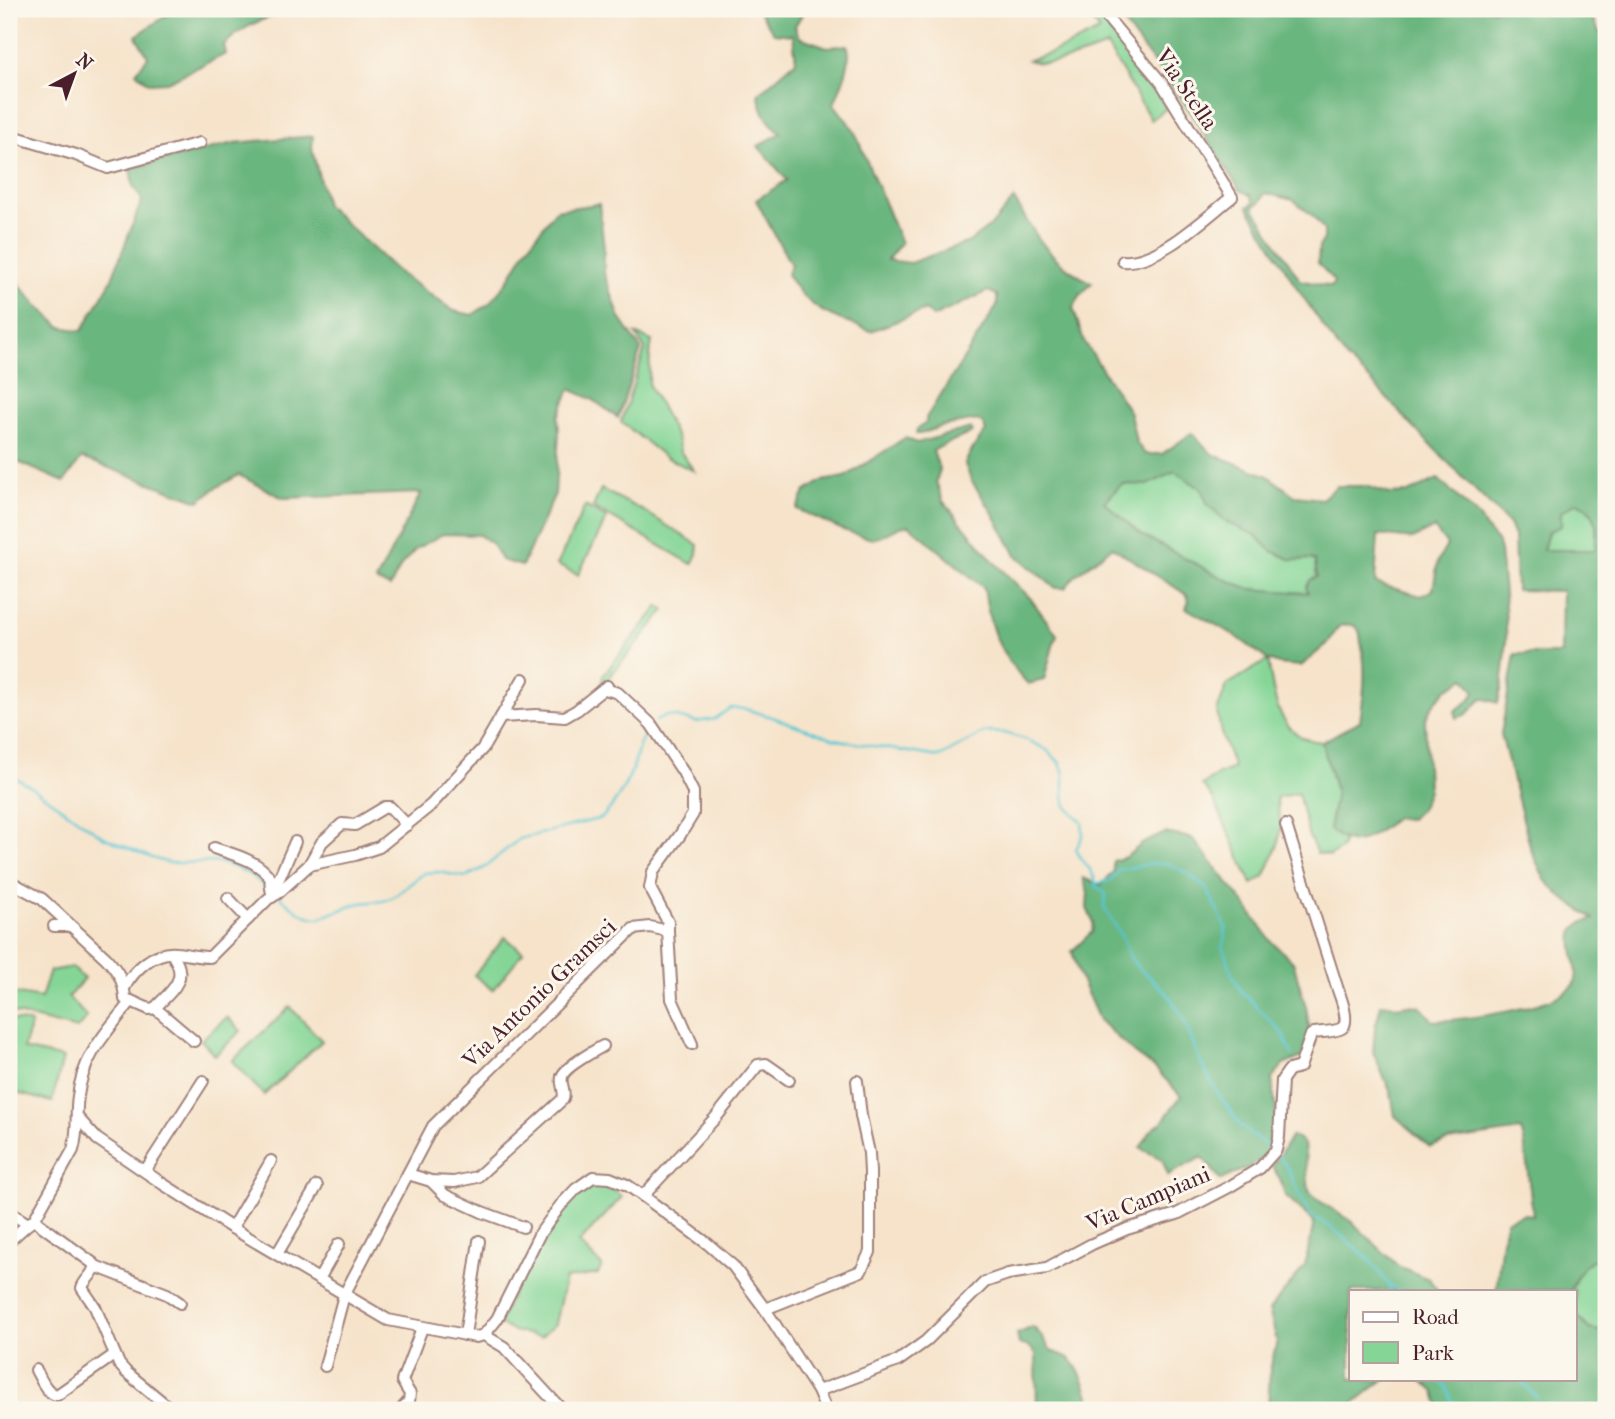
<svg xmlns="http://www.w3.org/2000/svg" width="1615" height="1419" font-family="'IM FELL French Canon',serif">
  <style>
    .green { fill: #84d596; stroke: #677a60; stroke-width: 2 }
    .forest { fill: #6bb67f; stroke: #5a6a55; stroke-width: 2; fill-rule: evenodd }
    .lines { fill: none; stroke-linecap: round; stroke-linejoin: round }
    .stream { stroke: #59c6d1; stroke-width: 2.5 }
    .minor-casing { stroke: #a0817a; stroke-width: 14 }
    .minor { stroke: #fff; stroke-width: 10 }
    .labels { text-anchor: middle; stroke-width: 6; stroke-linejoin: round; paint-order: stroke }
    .street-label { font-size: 23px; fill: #4a1f2b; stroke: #fbf7ec }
  </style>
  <rect width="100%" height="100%" fill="#fbf7ec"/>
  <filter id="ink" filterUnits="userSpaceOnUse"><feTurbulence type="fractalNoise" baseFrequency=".0143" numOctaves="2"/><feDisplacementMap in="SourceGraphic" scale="14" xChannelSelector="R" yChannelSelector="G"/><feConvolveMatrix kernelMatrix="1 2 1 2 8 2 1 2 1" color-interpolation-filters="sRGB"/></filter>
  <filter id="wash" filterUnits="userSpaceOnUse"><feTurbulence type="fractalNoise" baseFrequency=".00686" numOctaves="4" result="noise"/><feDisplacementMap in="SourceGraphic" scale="28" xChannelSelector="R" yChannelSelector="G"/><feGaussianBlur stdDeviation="1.57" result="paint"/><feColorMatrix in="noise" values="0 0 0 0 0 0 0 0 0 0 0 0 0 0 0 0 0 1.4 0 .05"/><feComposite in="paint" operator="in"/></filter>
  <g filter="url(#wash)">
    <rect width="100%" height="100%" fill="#f6e3ca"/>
    <g class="green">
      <path d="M1077 9H1092L1126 49 1167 108 1151 120 1107 46C1084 54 1051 69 1028 60 1053 54 1076 43 1099 31L1097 26Z"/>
      <polygon points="636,334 652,341 650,353 649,385 677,438 680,451 694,471 665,457 621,422 645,349"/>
      <polygon points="1175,471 1201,489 1208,505 1228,523 1254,534 1272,551 1292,560 1311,559 1315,561 1317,578 1309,594 1251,589 1226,580 1143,536 1104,502 1122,484 1148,485"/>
      <polygon points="601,489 644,511 698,545 697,554 692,564 593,507"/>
      <path d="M1577 502C1600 513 1597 528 1595 551L1543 550 1548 532 1561 512Z"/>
      <polygon points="585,506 607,518 578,575 557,565"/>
      <polygon points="659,606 665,610 601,687 603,675"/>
      <path d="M1268 660C1273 687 1274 720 1300 736 1306 740 1315 741 1322 742L1336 792 1329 830 1344 840 1342 848 1330 856 1317 853 1309 837 1298 793 1276 798 1281 826 1278 845 1264 877 1252 884 1213 798 1202 785 1221 773 1234 768 1221 733 1217 711 1227 685Z"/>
      <polygon points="505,937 523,952 493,990 474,975"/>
      <polygon points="72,967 84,979 68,997 87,1017 77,1029 9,1012 12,993 41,998 50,971"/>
      <polygon points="290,1007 322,1041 264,1095 232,1061"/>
      <polygon points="227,1017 241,1031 215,1055 201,1040"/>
      <polygon points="9,1019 31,1023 23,1049 63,1058 52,1102 9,1091"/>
      <path d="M595 1187C609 1187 611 1187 622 1197L579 1243 602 1266 598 1274 565 1279 555 1324 541 1337 513 1331 498 1324C517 1286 542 1221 575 1197 580 1193 588 1190 595 1187Z"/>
      <path d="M1606 1256V1332L1589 1329 1575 1314V1291H1570C1580 1270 1582 1261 1606 1256Z"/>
    </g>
    <g class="forest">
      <path d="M176 9H295C268 17 244 24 224 45L226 54 167 82 149 83 136 72 148 57 136 36Z"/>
      <path d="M757 9H805L795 26 799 37 827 47 847 45C854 60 840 88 834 104L854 130 901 243 887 260 910 263 969 242 994 223 1014 199C1035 236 1052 264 1092 283L1081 294 1073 308 1084 341 1130 413 1136 442 1145 454H1162L1192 433 1212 454 1268 476 1295 496 1322 499 1337 486H1365L1390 494 1408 493 1438 479 1481 519 1485 528 1497 541 1500 551C1505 606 1512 648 1498 703L1482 698 1467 714 1457 718 1455 711 1470 700 1475 692 1465 678 1447 689 1432 706 1425 720 1428 791 1420 810 1410 819 1395 818C1386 826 1367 841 1355 842 1345 842 1337 835 1329 830L1336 792 1322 742 1360 721C1364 695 1367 668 1361 642 1360 639 1361 635 1359 631 1355 623 1346 624 1339 626L1328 643 1301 666 1279 664 1268 660 1236 636 1186 608 1189 601 1187 595 1112 547 1076 575 1065 588H1055L1016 555 993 513 971 480 965 464C970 451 978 441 986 431L983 424 977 420 942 426 920 434H916L917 429 926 423V418L997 306V295L988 291 933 317 926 310 871 331C833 317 809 312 787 274L791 265 756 200 787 180 758 146 781 133C765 119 764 115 758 94L796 61 793 35 774 33ZM1175 471 1201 489 1208 505 1228 523 1254 534 1272 551 1292 560 1311 559 1315 561 1317 577 1310 580 1306 588 1308 593 1251 589 1226 580 1143 536 1104 502 1122 484 1148 485ZM1434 528 1447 545 1438 561 1433 590 1421 596 1375 583 1378 535 1413 539Z"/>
      <path d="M1113 9H1586L1592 17 1599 32 1606 35V1256C1583 1260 1579 1271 1570 1291H1496L1502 1240 1507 1220 1523 1214 1533 1215 1524 1140 1521 1130 1448 1141 1430 1147 1395 1116 1391 1093 1373 1052 1375 1028 1381 1005 1390 1004 1397 1007 1407 1005 1420 1006 1433 1021C1462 1020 1555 1008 1573 986 1586 970 1558 932 1584 922 1587 921 1591 920 1594 919L1563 898 1545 880 1531 850 1501 734 1515 654H1561L1562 591 1516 590 1514 536 1509 524 1416 430 1370 380 1347 359 1332 339 1297 288 1248 207 1254 202 1250 195 1240 190 1182 100ZM1265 193 1293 200 1312 215 1324 230V239L1319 247 1318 263 1334 281 1332 287 1300 280 1253 207 1259 203ZM1577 502C1600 513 1598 528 1595 550H1543L1548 532 1561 526V512Z"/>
      <polygon points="313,136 312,149 326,205 399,273 454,311 472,315 490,303 509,279 527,248 556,210 599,204 604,248 604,273 620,318 641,349 618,418 592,399 570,389 558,417 559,433 555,494 522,566 501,560 492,544 479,535 443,534 416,549 402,564 390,587 376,581 421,493 283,498 239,475 214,489 199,501 82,458 64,482 9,458 9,279 11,275 35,303 61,327 82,331 111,281 142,200 133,186 130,168 234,143"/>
      <path d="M971 428 972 432C959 439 945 443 933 451L940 471 936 481 943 501 994 562 1030 598 1057 635 1053 646 1044 680 1028 684C998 652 990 631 984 588L909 525 900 527 882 536 872 539 843 530 797 509 805 492 822 481 845 477 905 438 917 443Z"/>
      <path d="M1165 833 1192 838 1244 903 1271 941 1293 962 1306 1007 1310 1031 1302 1057 1283 1065 1272 1079C1275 1106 1284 1138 1261 1159 1251 1167 1233 1174 1221 1180L1202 1157 1168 1175 1162 1159 1140 1148 1151 1131 1162 1122 1181 1096 1156 1069 1134 1053 1099 1020 1079 975 1072 951 1092 932 1093 922 1087 908 1088 893 1083 878 1101 885 1113 873V861L1126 857 1143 843Z"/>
      <polygon points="1292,1136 1298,1138 1304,1144 1309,1191 1318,1200 1352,1222 1398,1266 1429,1279 1438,1291 1351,1291 1351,1379 1384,1379 1345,1410 1268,1410 1270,1370 1277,1341 1269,1310 1305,1266 1314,1222 1285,1195 1280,1179 1272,1166"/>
      <polygon points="1575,1313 1589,1329 1606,1332 1606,1410 1441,1410 1437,1400 1435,1392 1420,1379 1575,1379"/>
      <path d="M1033 1327C1041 1334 1044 1341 1050 1349 1055 1354 1064 1354 1070 1359 1081 1369 1089 1396 1094 1410H1037L1036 1355 1030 1347 1019 1344 1017 1334Z"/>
    </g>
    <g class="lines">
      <g class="stream">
        <path d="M656 721 666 716 677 717 696 722 715 719 730 708 745 709 772 717 835 739 860 744 940 757 983 733 991 732 1004 733 1025 739 1047 750 1060 763 1064 773V797L1066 806 1082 822 1083 835 1076 849C1083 867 1093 865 1096 886L1106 894 1104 908 1121 935 1129 955 1137 967 1150 977 1171 998 1184 1020 1201 1063 1217 1092 1241 1126 1271 1149"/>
        <polyline points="9,774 30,786 103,837 152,858 169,863 181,863 217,862 234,867 249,874 266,887"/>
        <polyline points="1096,883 1100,883 1110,880 1119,870 1149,864 1168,863 1188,874 1207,889 1226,928 1223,947 1232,974 1241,991 1276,1026 1283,1035 1292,1054"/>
        <path d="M280 897C291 906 304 918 319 918L360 903 383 901 394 897 424 873 439 872 465 877 484 868 519 839 602 818C615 804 627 784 634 765 638 752 639 740 648 729"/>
        <polyline points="1278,1155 1287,1167 1310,1215 1332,1228 1369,1259 1389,1285 1390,1291"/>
        <polyline points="1390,1286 1399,1291"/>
        <path d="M1432 1379C1452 1385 1448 1394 1455 1410"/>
        <polyline points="1518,1379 1538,1398"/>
      </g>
    </g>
  </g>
  <g filter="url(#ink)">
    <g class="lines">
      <defs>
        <g id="minor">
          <path d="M1100 9 1161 82 1232 197C1205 218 1158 264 1123 261"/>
          <polyline points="9,135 76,155 108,168 200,143"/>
          <polyline points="605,689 618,693 651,724 683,772 693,792 693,814 680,835 653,872 650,888 668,922 668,931"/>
          <polyline points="501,717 536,715 565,717 577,710 607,686"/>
          <path d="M214 848C235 855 258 860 271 879 269 888 273 891 272 897"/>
          <polyline points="309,865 322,842 342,824 355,825 385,807 390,807 407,825"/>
          <path d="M9 881 42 899 106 958C118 971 124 981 125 999L131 1001C107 1032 83 1055 78 1096 75 1115 79 1130 73 1150L34 1220 94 1264C96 1274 84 1279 82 1288L95 1307 119 1364 126 1372 172 1410"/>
          <polyline points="274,890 295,842"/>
          <polyline points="228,898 248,919"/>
          <polyline points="54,926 70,926"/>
          <path d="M124 988C134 970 154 950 177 953 188 954 198 957 210 957L268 899 277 894 309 865 355 855 379 847 431 805 483 748 523 679"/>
          <polyline points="131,1001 149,1009 155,1008 194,1041"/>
          <path d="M155 1008C164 998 183 984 179 969 178 963 174 958 172 953"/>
          <polyline points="77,1117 97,1139 163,1184 232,1228 388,1320 476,1337 484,1335"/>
          <polyline points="145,1171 203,1081"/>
          <path d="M408 1174 431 1181 454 1182 477 1177 563 1099C566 1091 560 1085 562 1077 563 1068 594 1051 603 1046"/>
          <polyline points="431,1181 445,1195 482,1212 523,1227"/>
          <polyline points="643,1196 717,1116 758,1065 766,1064 789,1080"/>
          <polyline points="9,1212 28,1224"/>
          <polyline points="232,1228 271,1161"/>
          <polyline points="9,1241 28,1224 34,1220"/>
          <polyline points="277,1254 317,1186"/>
          <polyline points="95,1266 167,1294 180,1303"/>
          <polyline points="319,1279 339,1244"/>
          <polyline points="765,1309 861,1271 870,1252 870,1172 869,1153 861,1116 857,1081"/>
          <polyline points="465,1335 479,1241"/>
          <polyline points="484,1335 497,1319 539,1235 560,1206 576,1189 593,1177 610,1178 627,1185 643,1196 708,1244 733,1266 765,1309 818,1391 826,1410"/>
          <polyline points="484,1335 504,1347 562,1410"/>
          <polyline points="325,1366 344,1295 433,1126 633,929 650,927 668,931 672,999 692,1044"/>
          <path d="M36 1370C41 1379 46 1393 57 1395L114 1355"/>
          <path d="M818 1391 898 1361 926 1341 985 1282 1008 1274 1047 1268 1092 1244 1127 1229 1177 1214 1229 1187 1260 1168 1276 1150 1279 1137 1282 1080 1289 1070 1300 1067 1311 1035 1314 1033C1321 1032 1336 1032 1342 1028 1350 1022 1341 998 1338 990L1286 825"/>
          <polyline points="401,1410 409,1401 410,1394 402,1381 422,1328"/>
        </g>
      </defs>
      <use href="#minor" class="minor-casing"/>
      <use href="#minor" class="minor"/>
    </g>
  </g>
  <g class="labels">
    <g class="street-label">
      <text transform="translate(1187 89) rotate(56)" y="8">Via Stella</text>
      <text transform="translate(539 993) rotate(-44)" y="8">Via Antonio Gramsci</text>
      <text transform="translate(1148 1198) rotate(-23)" y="8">Via Campiani</text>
    </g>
  </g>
  <rect width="1615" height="1419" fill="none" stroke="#fbf7ec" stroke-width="35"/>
  <rect x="1349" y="1290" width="228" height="91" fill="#fbf7ec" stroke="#b4a19f" stroke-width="2"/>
  <rect x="1363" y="1312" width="35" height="10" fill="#ffffff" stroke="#b4a19f" stroke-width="2"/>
  <text x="1412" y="1324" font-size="21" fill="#4a1f2b">Road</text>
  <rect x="1363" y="1342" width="35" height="21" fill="#84d596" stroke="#b4a19f" stroke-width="2"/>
  <text x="1412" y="1360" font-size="21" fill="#4a1f2b">Park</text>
  <g transform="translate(74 74) rotate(41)" stroke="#fbf7ec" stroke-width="5" paint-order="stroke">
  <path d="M0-5L12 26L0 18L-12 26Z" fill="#4a1f2b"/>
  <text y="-10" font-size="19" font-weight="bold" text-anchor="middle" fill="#4a1f2b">N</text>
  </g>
</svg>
